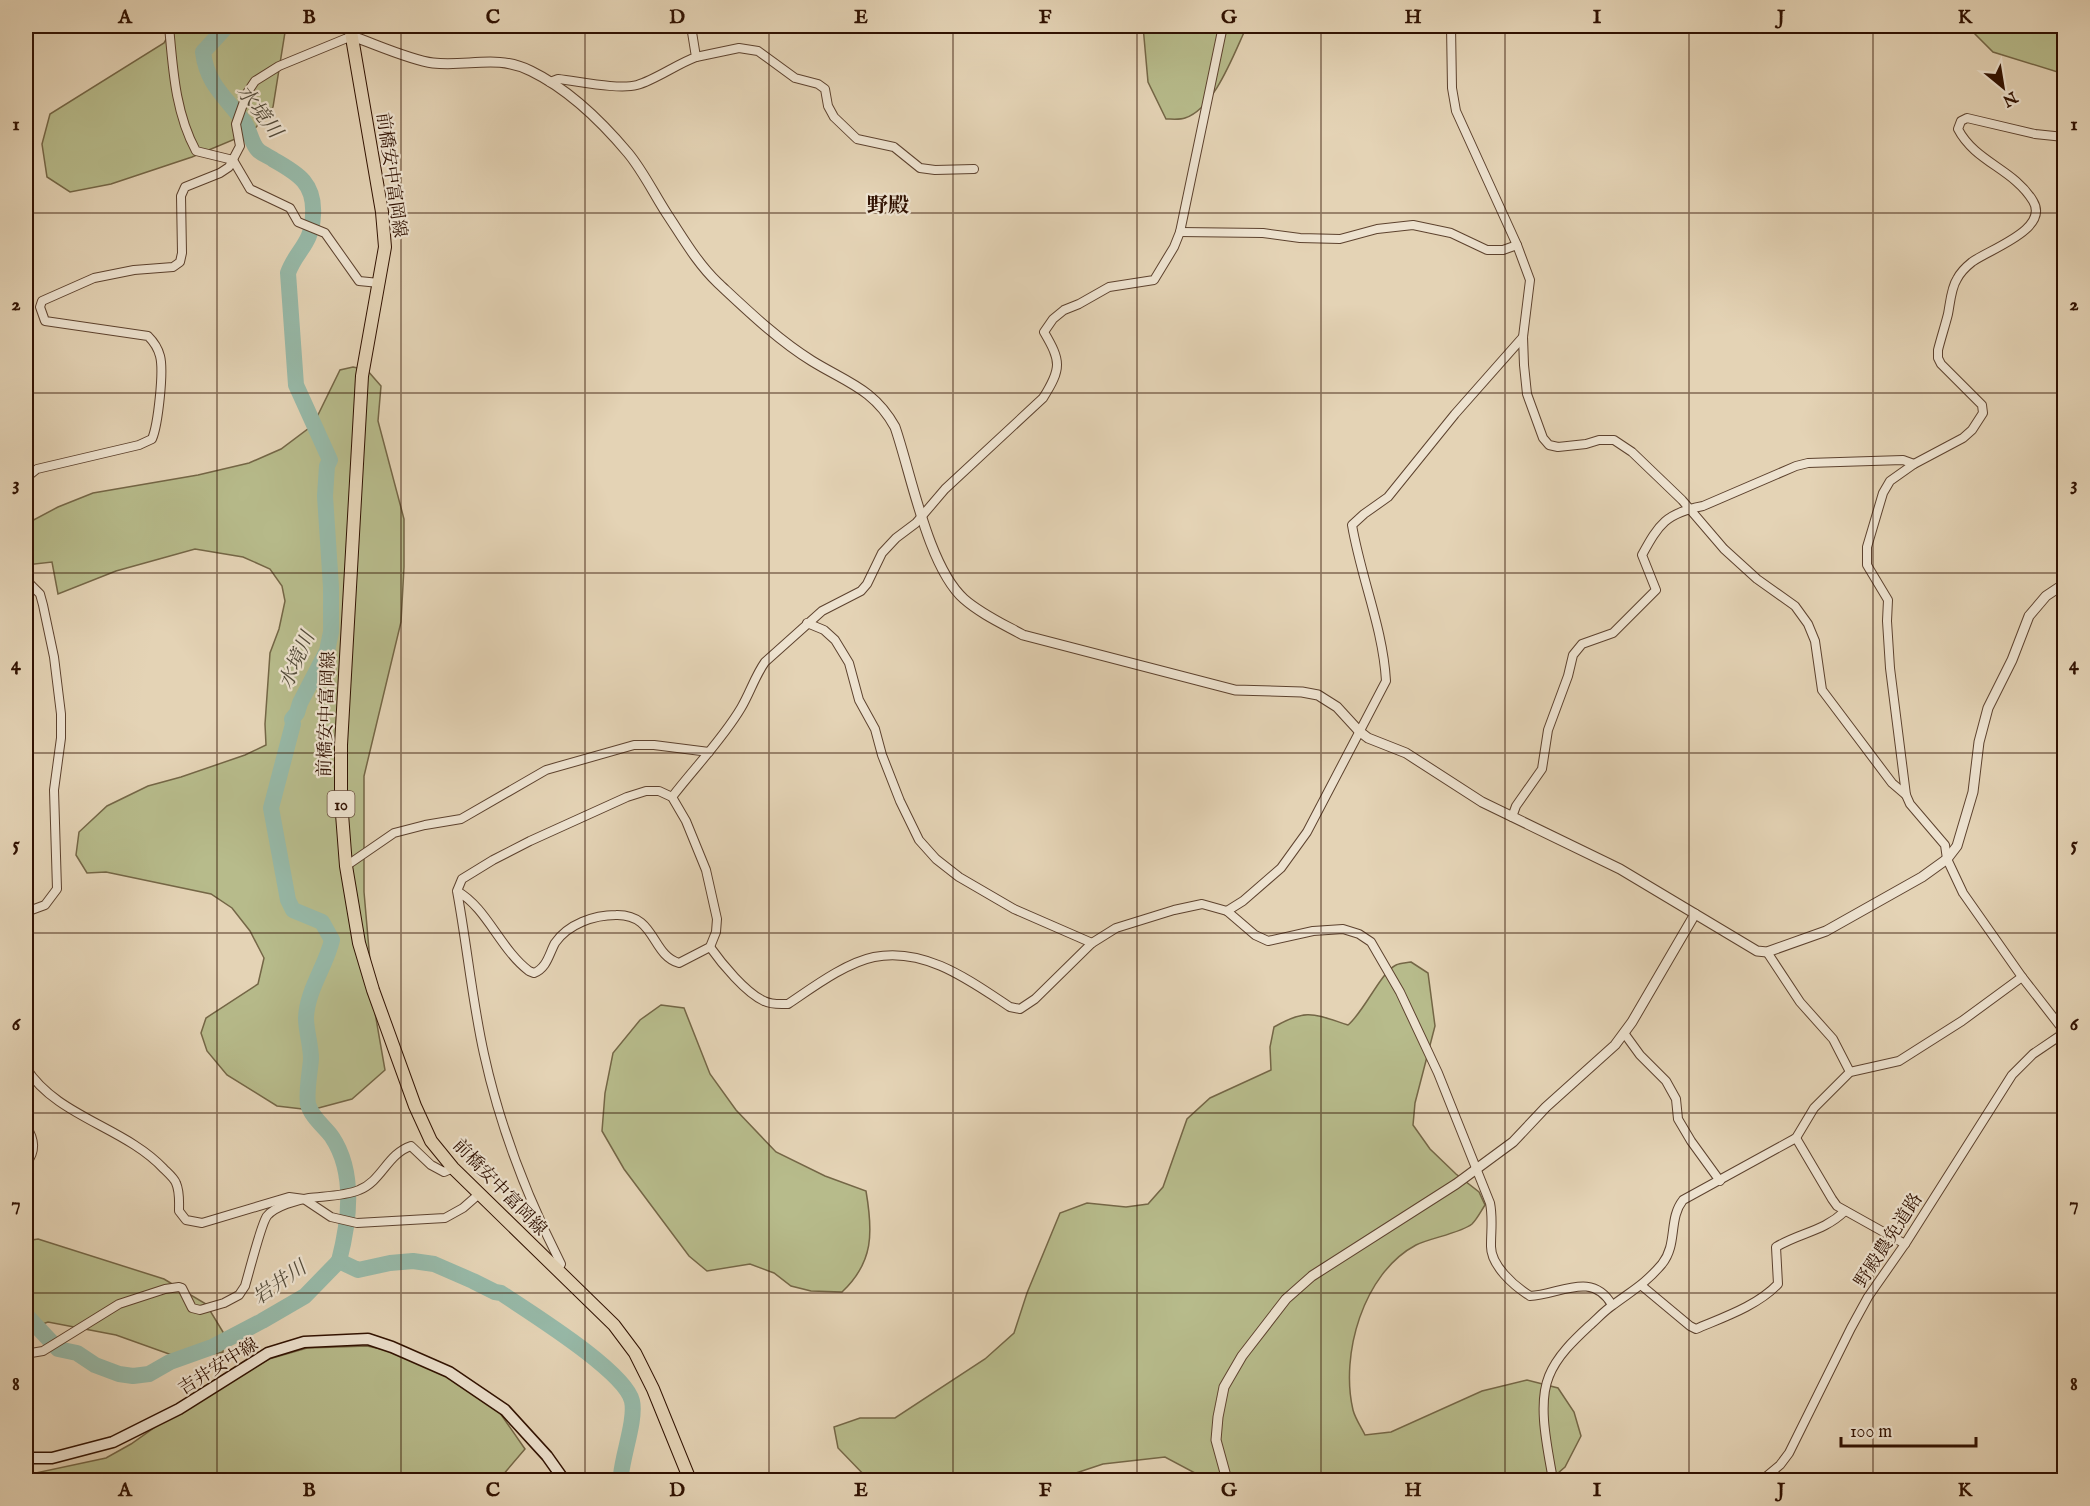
<svg xmlns="http://www.w3.org/2000/svg" width="2090" height="1506" font-family="'IM FELL English','Noto Serif JP',serif">
  <style>
    .green { fill: #b7bb8b; stroke: #746646; stroke-width: 1.5 }
    .lines { fill: none; stroke-linecap: round; stroke-linejoin: round }
    .river { stroke: #97b9a8; stroke-width: 16 }
    .minor-casing { stroke: #5d422e; stroke-width: 10 }
    .tertiary-casing { stroke: #5d422e; stroke-width: 11 }
    .secondary-casing { stroke: #301101; stroke-width: 13 }
    .primary-casing { stroke: #301101; stroke-width: 14 }
    .minor { stroke: #ede2cf; stroke-width: 8 }
    .tertiary { stroke: #ede2cf; stroke-width: 9 }
    .secondary { stroke: #ede2cf; stroke-width: 10 }
    .primary { stroke: #e4d3b5; stroke-width: 12 }
    .grid { fill: none; stroke: #301101; stroke-width: 1.5; stroke-opacity: 0.55 }
    .labels { text-anchor: middle; stroke-width: 4.5; stroke-linejoin: round; paint-order: stroke }
    .shield { fill: #ede2cf; stroke: #69503f; stroke-width: 1.5 }
    .shield-label { font-size: 16px; font-weight: bold; fill: #301101 }
    .street-label { font-size: 18px; fill: #301101; stroke: #ede2cf }
    .water-label { font-size: 20px; font-style: italic; fill: #544c3b; stroke: #ede2cf }
    .quarter-label { font-size: 21px; font-weight: bold; fill: #301101; stroke: #ede2cf }
    .neatline { fill: none; stroke: #301101; stroke-width: 2 }
    .grid-label { font-size: 20px; text-anchor: middle; font-weight: bold; fill: #301101 }
  </style>
  <rect width="100%" height="100%" fill="#e4d3b5"/>
  <filter id="stains"><feTurbulence type="fractalNoise" baseFrequency=".00333" numOctaves="4"/><feColorMatrix values="0 0 0 0 .2 0 0 0 0 .09 0 0 0 0 .02 0 0 0 .5 -.17"/></filter>
  <radialGradient id="worn" r=".72"><stop offset=".6" stop-color="#630" stop-opacity="0"/><stop offset="1" stop-color="#630" stop-opacity=".3"/></radialGradient>
  <g class="green">
    <polygon points="169,26 286,26 273,107 252,132 192,157 111,184 70,192 47,177 42,144 50,114 164,43 171,31"/>
    <path d="M1143 26H1247C1234 53 1215 108 1185 118 1180 120 1171 119 1166 119L1148 82Z"/>
    <polygon points="1978,26 2064,26 2064,74 1993,52 1975,34"/>
    <polygon points="353,367 367,370 381,386 378,421 404,519 404,567 401,622 364,776 364,892 374,1007 385,1070 352,1099 311,1110 277,1106 227,1075 207,1051 201,1033 206,1018 258,984 264,958 250,931 232,908 211,894 106,872 87,873 76,855 79,832 107,806 148,786 181,777 245,755 266,745 265,724 270,653 279,629 285,601 282,586 270,569 243,557 195,549 116,571 58,594 52,562 26,565 26,524 58,507 93,493 198,475 249,463 281,449 313,425 340,370"/>
    <path d="M1411 962 1428 973 1435 1026 1415 1103 1413 1125 1430 1149 1456 1174 1479 1192 1485 1205C1481 1211 1477 1219 1472 1224 1461 1233 1430 1238 1416 1245 1363 1273 1340 1355 1353 1410 1355 1418 1361 1427 1365 1435L1391 1432 1482 1391 1527 1380 1558 1388 1574 1412 1581 1436 1565 1467 1550 1480H1208L1165 1457 1103 1464 1055 1480H869L838 1448 834 1427 860 1418H895L985 1359 1014 1333 1027 1293 1060 1213 1087 1203 1126 1207 1148 1204 1163 1187 1187 1119 1210 1098 1271 1070 1270 1047 1274 1027C1307 1008 1314 1014 1348 1025 1364 1012 1381 972 1396 965 1400 963 1406 963 1411 962Z"/>
    <path d="M661 1005 684 1008 710 1074 736 1110 776 1152 825 1176 866 1191C873 1232 874 1262 842 1292L811 1291 791 1286 774 1273 750 1264 707 1271 689 1256 624 1169 602 1131 605 1093 613 1053 640 1020Z"/>
    <polygon points="38,1239 164,1279 206,1304 223,1332 223,1352 183,1359 116,1335 48,1322 26,1330 26,1241"/>
    <polygon points="367,1346 391,1351 444,1374 500,1413 525,1449 502,1476 506,1480 26,1480 26,1475 106,1458 131,1444 168,1418 269,1359 307,1348"/>
  </g>
  <g class="lines">
    <g class="river">
      <path d="M227 26 203 52C207 85 226 97 244 122 250 130 251 143 258 150 262 154 270 157 274 160 299 174 315 184 313 215 312 245 296 250 288 273L296 385 330 460 327 466 325 496 331 587V632L327 651 300 703 297 713 292 719 293 724 271 808 288 900 293 910 322 922 332 940C326 966 307 990 306 1018 306 1031 311 1045 311 1059 310 1072 306 1092 308 1104 311 1117 325 1127 332 1137 356 1173 349 1222 339 1261"/>
      <path d="M339 1261 358 1270 390 1263 413 1261 434 1264 473 1281 495 1292 501 1293C529 1312 625 1371 632 1401 636 1419 623 1454 621 1475L618 1480"/>
      <polyline points="26,1315 58,1349 77,1353 95,1365 119,1374 133,1376 149,1374 170,1362 212,1347 262,1321 305,1296 339,1261"/>
    </g>
    <defs>
      <g id="minor">
        <path d="M169 26C173 69 175 112 196 151L233 160 250 189 290 208 298 222 325 233 359 281 379 283"/>
        <polyline points="1451,26 1452,88 1456,111 1517,245 1530,280 1523,337 1524,365 1527,394 1543,438 1549,445 1558,447 1586,444 1599,440 1614,440 1632,452 1682,500 1724,549 1757,579 1795,606 1808,624 1815,641 1822,690 1892,783 1906,795"/>
        <polyline points="696,57 739,48 758,51 795,78 818,84 825,89 828,106 834,117 857,139 894,147 920,168 935,170 974,169"/>
        <path d="M550 82 558 79C578 81 618 90 637 85 655 80 677 64 696 57L691 26"/>
        <path d="M2064 137 2035 134 1967 118 1961 121 1958 129C1975 162 2014 169 2033 201 2050 229 1990 249 1972 262 1967 266 1960 273 1957 279 1951 288 1950 304 1948 314 1945 326 1941 338 1938 350V358L1941 364 1982 405 1983 413 1972 430 1963 438 1914 464 1890 481 1883 493 1867 547V565L1888 600 1887 621 1890 668 1906 795 1910 804 1945 845 1947 859 1963 893 2022 977 2064 1031"/>
        <polyline points="1180,232 1263,233 1300,238 1340,239 1377,229 1413,225 1451,233 1487,250 1503,250 1517,245"/>
        <path d="M26 478 37 469 139 445 152 439C158 425 164 371 160 356 158 348 154 342 148 336L45 321 40 307 42 301 94 278 134 270 173 267 180 262 182 253 181 196 185 187 220 173 229 167 240 146 236 124 247 93 255 81 279 66 352 36"/>
        <polyline points="26,580 40,594 43,605 54,657 61,714 61,738 54,790 57,889 45,905 26,912"/>
        <polyline points="807,623 824,630 835,640 849,663 859,700 875,729 882,755 900,801 919,840 936,859 959,877 1014,909 1092,943"/>
        <path d="M672 797C695 767 722 740 741 708 750 693 755 676 765 662L822 611 861 591 867 584 882 553 896 538 916 523 945 489 1043 398C1062 368 1061 361 1044 332L1053 319 1064 310 1079 304 1109 287 1154 280 1174 247 1180 232 1223 26"/>
        <path d="M1512 817 1516 806 1542 769 1548 730 1568 676 1573 655 1582 644 1613 633 1656 590 1642 555C1659 524 1666 513 1703 506L1796 466 1808 463 1903 460 1914 464"/>
        <polyline points="346,866 394,833 425,825 461,819 546,770 634,745 654,745 709,752"/>
        <path d="M457 891C487 908 500 949 529 971L534 973C547 968 549 954 555 943 568 924 594 915 616 915 656 914 651 955 679 963L710 947 716 932 717 919 706 870 686 821 672 797 659 791H646L627 797 530 841 493 860 462 879 457 891C467 945 472 1000 484 1054 500 1127 527 1197 561 1264L557 1270"/>
        <path d="M1227 911 1243 901 1281 868 1307 832 1386 681C1383 628 1361 578 1352 525L1364 514 1388 497 1455 414 1523 337"/>
        <path d="M710 947C722 964 746 993 764 1001 772 1005 779 1004 788 1004 812 988 845 963 874 957 925 947 969 980 1010 1007L1020 1009 1035 999 1092 943 1116 928 1174 910 1202 904 1227 911 1255 935 1268 941 1313 931 1343 929 1359 934 1371 942 1400 992 1438 1073 1490 1203C1493 1218 1491 1230 1491 1245 1490 1265 1514 1286 1530 1296 1559 1295 1592 1270 1612 1305"/>
        <polyline points="1767,952 1800,1002 1833,1039 1850,1072"/>
        <polyline points="1624,1033 1640,1055 1666,1081 1676,1099 1678,1119 1691,1141 1720,1181"/>
        <path d="M26 1068C57 1117 125 1127 164 1169 168 1173 174 1178 176 1183 180 1192 179 1201 179 1211L186 1220 202 1223 289 1197 304 1199 331 1217 357 1223 445 1218 463 1208 479 1194"/>
        <path d="M26 1126C35 1140 36 1151 26 1164"/>
        <polyline points="1796,1138 1832,1199 1837,1206 1905,1244"/>
        <path d="M1642 1286 1690 1326 1696 1329C1724 1317 1757 1306 1778 1284L1776 1247C1801 1232 1823 1232 1845 1211"/>
        <path d="M26 1349 31 1353 43 1351 119 1304 165 1289 179 1287 182 1288 192 1308 200 1310 224 1303 239 1295 245 1286C249 1273 261 1224 267 1216 275 1206 297 1200 309 1198 325 1196 345 1196 359 1190 382 1181 387 1154 411 1146L431 1165 444 1172 453 1168"/>
        <path d="M1553 1480C1548 1450 1537 1405 1549 1376 1557 1356 1574 1340 1589 1326 1597 1319 1604 1311 1613 1305 1633 1290 1645 1284 1662 1264 1678 1244 1668 1219 1683 1200L1796 1138 1814 1108 1850 1072 1899 1061 1962 1021 2022 977"/>
        <polyline points="1762,1480 1780,1465 1789,1453 1851,1328 1868,1297 1905,1244 2012,1075 2033,1054 2064,1033"/>
      </g>
      <g id="tertiary">
        <path d="M352 36C375 44 410 60 433 63 468 67 497 54 531 71 568 89 602 122 628 153 643 171 654 194 667 214 683 238 697 263 718 283 747 310 778 340 812 361 846 382 874 389 895 427 911 473 928 567 964 599 981 614 1003 624 1023 635L1235 690 1302 692 1318 695 1337 707 1359 731 1368 738 1406 753 1482 802 1620 869 1757 951 1767 952 1826 931 1922 877 1947 859 1957 846 1973 792 1979 742 1988 708 2012 660 2029 616 2046 596 2064 584"/>
        <polyline points="1227,1480 1216,1440 1218,1417 1224,1387 1242,1356 1286,1299 1312,1276 1456,1184 1513,1142 1546,1107 1615,1045 1632,1022 1695,914"/>
      </g>
      <polyline id="secondary" points="26,1458 52,1458 113,1442 179,1409 268,1353 304,1342 368,1339 392,1347 449,1372 505,1410 547,1456 564,1480"/>
      <polyline id="primary" points="350,26 382,212 385,247 362,376 341,745 341,801 346,866 359,943 373,990 415,1106 431,1141 453,1168 614,1325 635,1353 653,1389 690,1480"/>
    </defs>
    <use href="#minor" class="minor-casing"/>
    <use href="#tertiary" class="tertiary-casing"/>
    <use href="#secondary" class="secondary-casing"/>
    <use href="#primary" class="primary-casing"/>
    <use href="#minor" class="minor"/>
    <use href="#tertiary" class="tertiary"/>
    <use href="#secondary" class="secondary"/>
    <use href="#primary" class="primary"/>
  </g>
  <path class="grid" d="M217 26V1480M401 26V1480M585 26V1480M769 26V1480M953 26V1480M1137 26V1480M1321 26V1480M1505 26V1480M1689 26V1480M1873 26V1480M26 213H2064M26 393H2064M26 573H2064M26 753H2064M26 933H2064M26 1113H2064M26 1293H2064"/>
  <g class="labels">
    <rect class="shield" x="327.5" y="791" width="27" height="26" rx="4.5"/>
    <g class="shield-label">
      <text x="341" y="810">10</text>
    </g>
    <g class="street-label">
      <text transform="translate(392 175) rotate(82)" y="6">前橋安中富岡線</text>
      <text transform="translate(326 714) rotate(-88)" y="6">前橋安中富岡線</text>
      <text transform="translate(500 1187) rotate(46)" y="6">前橋安中富岡線</text>
      <text transform="translate(1888 1240) rotate(-57)" y="6">野殿農免道路</text>
      <text transform="translate(218 1366) rotate(-32)" y="6">吉井安中線</text>
    </g>
    <g class="water-label">
      <text transform="translate(260 111) rotate(53)" y="7">水境川</text>
      <text transform="translate(296 660) rotate(-66)" y="7">水境川</text>
      <text transform="translate(279 1282) rotate(-35)" y="7">岩井川</text>
    </g>
    <g class="quarter-label">
      <text x="888" y="212">野殿</text>
    </g>
  </g>
  <rect width="2090" height="1506" fill="none" stroke="#e4d3b5" stroke-width="66"/>
  <g transform="translate(2003 87) rotate(150)" stroke="#ede2cf" stroke-width="4.5" paint-order="stroke">
  <path d="M0-4.5L10 22L0 15L-10 22Z" fill="#301101"/>
  <text y="-9" font-size="16" font-weight="bold" text-anchor="middle" fill="#301101">N</text>
  </g>
  <path d="M1841 1437v9h135v-9" fill="none" stroke="#301101" stroke-width="3"/>
  <text x="1850" y="1437" font-size="18" fill="#301101" stroke="#ede2cf" stroke-width="4.5" paint-order="stroke">100 m</text>
  <rect x="33" y="33" width="2024" height="1440" class="neatline"/>
  <g class="grid-label">
    <text x="125" y="23">A</text>
    <text x="309" y="23">B</text>
    <text x="493" y="23">C</text>
    <text x="677" y="23">D</text>
    <text x="861" y="23">E</text>
    <text x="1045" y="23">F</text>
    <text x="1229" y="23">G</text>
    <text x="1413" y="23">H</text>
    <text x="1597" y="23">I</text>
    <text x="1781" y="23">J</text>
    <text x="1965" y="23">K</text>
    <text x="16" y="130">1</text>
    <text x="2074" y="130">1</text>
    <text x="16" y="310">2</text>
    <text x="2074" y="310">2</text>
    <text x="16" y="490">3</text>
    <text x="2074" y="490">3</text>
    <text x="16" y="670">4</text>
    <text x="2074" y="670">4</text>
    <text x="16" y="850">5</text>
    <text x="2074" y="850">5</text>
    <text x="16" y="1030">6</text>
    <text x="2074" y="1030">6</text>
    <text x="16" y="1210">7</text>
    <text x="2074" y="1210">7</text>
    <text x="16" y="1390">8</text>
    <text x="2074" y="1390">8</text>
    <text x="125" y="1496">A</text>
    <text x="309" y="1496">B</text>
    <text x="493" y="1496">C</text>
    <text x="677" y="1496">D</text>
    <text x="861" y="1496">E</text>
    <text x="1045" y="1496">F</text>
    <text x="1229" y="1496">G</text>
    <text x="1413" y="1496">H</text>
    <text x="1597" y="1496">I</text>
    <text x="1781" y="1496">J</text>
    <text x="1965" y="1496">K</text>
  </g>
  <rect width="100%" height="100%" filter="url(#stains)"/>
  <rect width="100%" height="100%" fill="url(#worn)"/>
</svg>
